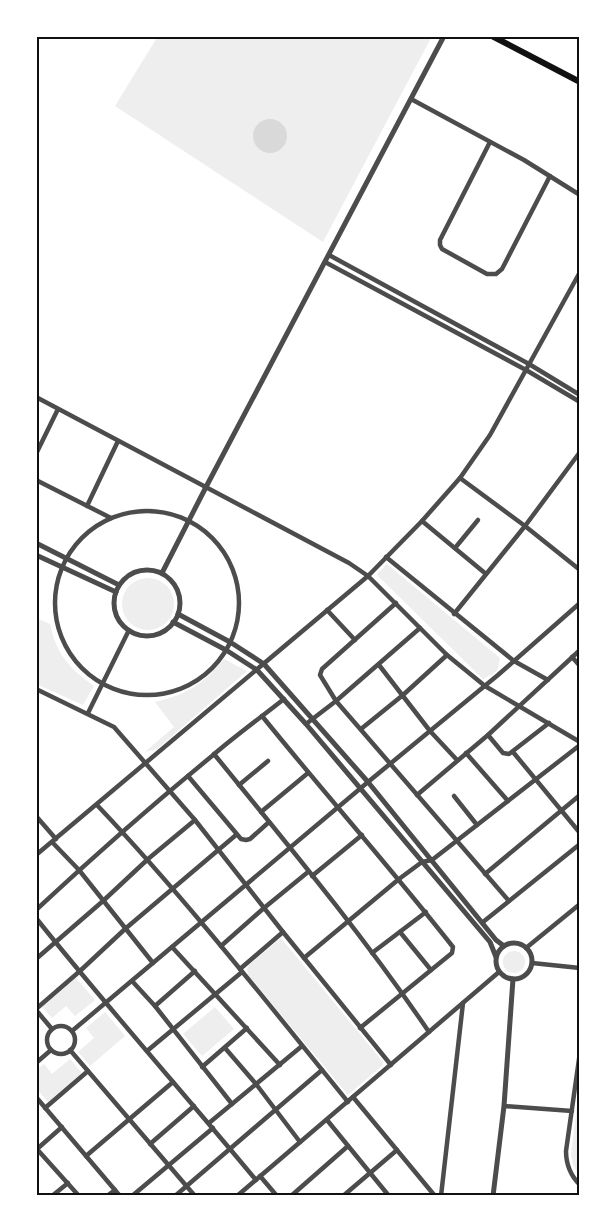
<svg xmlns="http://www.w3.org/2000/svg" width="616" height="1232" font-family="'Archivo Narrow',sans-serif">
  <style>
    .green { fill: #eee }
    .water { fill: #d9d9d9 }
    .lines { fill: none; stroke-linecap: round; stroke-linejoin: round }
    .minor { stroke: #4c4c4c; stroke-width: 4.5 }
    .tertiary { stroke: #4c4c4c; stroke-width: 5 }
    .secondary { stroke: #111; stroke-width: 6 }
    .neatline { fill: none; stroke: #111; stroke-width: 2 }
  </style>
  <rect width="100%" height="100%" fill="#fff"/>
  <g class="green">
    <polygon points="158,36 432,36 323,242 115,106"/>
    <polygon points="386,565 388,565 500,658 498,669 493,674 483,679 378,576 378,573"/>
    <circle cx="148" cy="604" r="26"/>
    <path d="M36 618 50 624C56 654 70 669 94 686L83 705 36 684Z"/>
    <path d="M224 659 247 671 157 749 145 752 174 727 155 702C188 694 202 685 224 659Z"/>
    <polygon points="281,938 383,1062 383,1065 348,1095 249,976 247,970 249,965"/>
    <circle cx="514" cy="962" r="11"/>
    <polygon points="76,978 95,1000 75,1016 66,1006 52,1018 42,1007"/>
    <polygon points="215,1007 234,1029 202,1056 183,1034"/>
    <polygon points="105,1012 125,1036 90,1066 78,1052 94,1038 86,1028"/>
    <polygon points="70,1059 82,1073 48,1102 36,1088 36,1070 44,1064 52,1074"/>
    <polygon points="580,1081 580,1177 573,1165 571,1155"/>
  </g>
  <circle class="water" cx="270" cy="136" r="17"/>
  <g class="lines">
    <g class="minor">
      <polyline points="411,99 524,160 580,195"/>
      <polyline points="490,142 440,240 440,245 442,249 487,274 496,274 502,269 550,176"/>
      <polyline points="329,255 529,364 580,395"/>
      <polyline points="325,262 526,370 580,402"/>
      <polyline points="36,397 349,563 368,576 447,655 485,686 580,742"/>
      <polyline points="36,454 58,409"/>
      <polyline points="460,478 525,526 580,570"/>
      <polyline points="36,480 111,518"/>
      <polyline points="87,506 118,441"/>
      <circle cx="147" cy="603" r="92"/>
      <polyline points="422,521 486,574"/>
      <polyline points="455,548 478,520"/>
      <polyline points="386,557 514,661 548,680"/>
      <polyline points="396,603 322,669 320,675 336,701 509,901"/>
      <polyline points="327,610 355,640"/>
      <polyline points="454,614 525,526 580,452"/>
      <polyline points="572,657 580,666"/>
      <polyline points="379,665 430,731 457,760"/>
      <polyline points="36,689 114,727 195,820 283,932 391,1065"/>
      <polyline points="88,713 129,630"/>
      <path d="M262 716C325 794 391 868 453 947L452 953 360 1028"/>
      <polyline points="306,724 336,701 420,628"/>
      <polyline points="361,729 403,695 447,655"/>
      <polyline points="488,735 503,753 509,754 549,723"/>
      <polyline points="513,752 580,833"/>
      <polyline points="466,753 508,801"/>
      <path d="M214 754C288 845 363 935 429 1032"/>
      <polyline points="188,776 241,839 246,840 250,839 269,822"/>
      <polyline points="239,785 268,761"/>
      <polyline points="417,795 488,735 580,650"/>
      <polyline points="454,796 477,825"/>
      <path d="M97 805C186 899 266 1001 348 1102"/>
      <polyline points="261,812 308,773"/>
      <polyline points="36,816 56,839"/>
      <polyline points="52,842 79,870 153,963"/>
      <polyline points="36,855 368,576 422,521 460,478 490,435 580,272"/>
      <polyline points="485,874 580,795"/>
      <polyline points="312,876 362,835"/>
      <path d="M36 910C93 857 152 805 212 756 235 736 260 718 284 699"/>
      <path d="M36 918C107 1007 183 1092 256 1180"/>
      <polyline points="483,922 580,844"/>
      <polyline points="400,932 431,970"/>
      <polyline points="221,946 264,908 308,872"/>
      <polyline points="172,947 280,1065"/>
      <polyline points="526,948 580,904"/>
      <polyline points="372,953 426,912"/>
      <polyline points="304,958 399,879 422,862 432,860 580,745"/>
      <polyline points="36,959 103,901 148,859 195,820"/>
      <polyline points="532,963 580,968"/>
      <polyline points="240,969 283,932"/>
      <polyline points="132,981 155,1006 232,1104"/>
      <polyline points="155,1006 195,971"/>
      <polyline points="36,1009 80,971 125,929 236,835"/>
      <polyline points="36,1010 52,1029"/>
      <circle cx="61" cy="1040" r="14"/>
      <polyline points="72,1031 368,782 498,675 580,603"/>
      <polyline points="225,1048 256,1084 300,1142"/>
      <polyline points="70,1050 195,1196"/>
      <polyline points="147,1051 242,972"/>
      <path d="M580 1052 566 1151C566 1164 571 1176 580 1185"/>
      <polyline points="36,1063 51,1050"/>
      <polyline points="202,1067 247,1028"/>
      <polyline points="36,1097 120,1196"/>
      <polyline points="353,1097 435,1196"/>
      <polyline points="504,1106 572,1111"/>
      <polyline points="45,1108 88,1071"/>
      <polyline points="327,1120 389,1196"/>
      <polyline points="209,1123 302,1046"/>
      <polyline points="150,1144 194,1106"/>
      <polyline points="36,1148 79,1196"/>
      <polyline points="37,1149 62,1127"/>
      <polyline points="86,1156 173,1082"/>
      <polyline points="260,1176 277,1196"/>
      <polyline points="52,1196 68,1183"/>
      <polyline points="107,1196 115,1190"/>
      <polyline points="132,1196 213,1128"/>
      <polyline points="175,1196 322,1070"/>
      <polyline points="237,1196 499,972"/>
      <polyline points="291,1196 348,1146"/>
      <polyline points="343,1196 397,1150"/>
      <polyline points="441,1196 463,1003"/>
    </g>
    <g class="tertiary">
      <polyline points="36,543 119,585"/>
      <polyline points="36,555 116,592"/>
      <circle cx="147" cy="603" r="33"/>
      <polyline points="162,573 206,487 444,36"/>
      <polyline points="178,614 230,642 264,664 368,782 496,940 504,946"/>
      <polyline points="173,622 226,650 257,670 306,724 490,942 496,957"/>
      <circle cx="514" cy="961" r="18"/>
      <polyline points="493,1196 504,1106 513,979"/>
    </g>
    <polyline class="secondary" points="492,36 580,82"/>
  </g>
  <rect width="616" height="1232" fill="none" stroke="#ffffff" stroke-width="75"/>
  <rect x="38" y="38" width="540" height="1156" class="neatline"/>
</svg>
